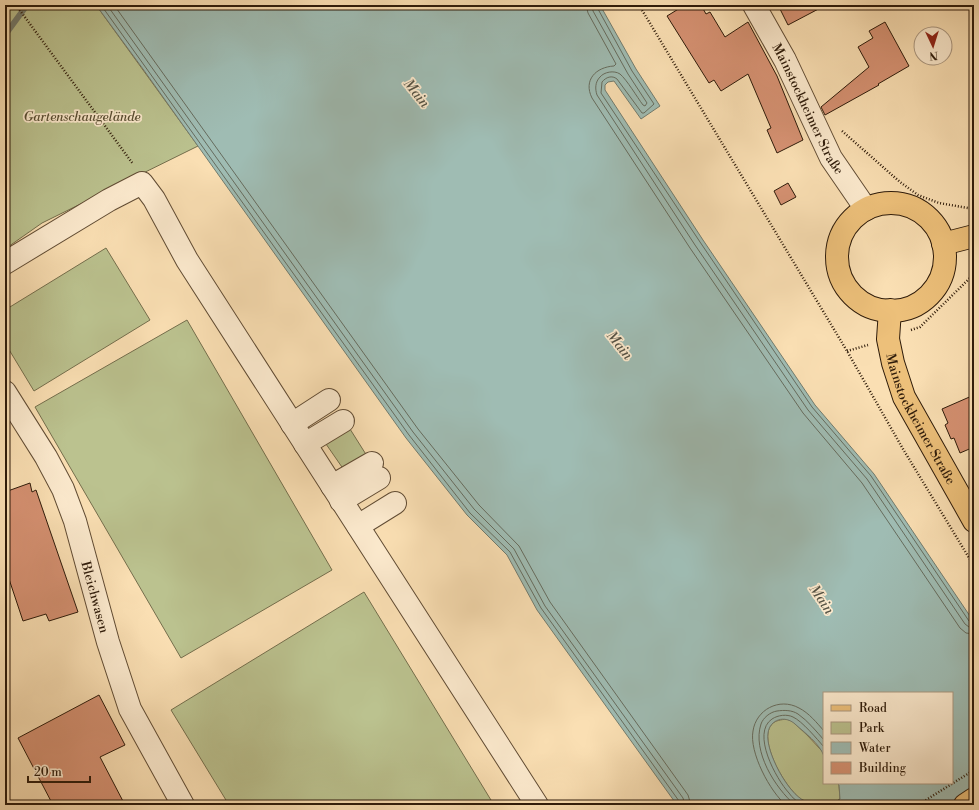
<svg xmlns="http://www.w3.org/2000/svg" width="979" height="810" font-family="'Libre Bodoni',serif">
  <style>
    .green { fill: #bbc28f; stroke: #746e4c }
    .water { fill: #9fbcb3; stroke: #727c6f; fill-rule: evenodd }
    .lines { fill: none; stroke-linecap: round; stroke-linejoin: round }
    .shore { stroke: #666c5e; stroke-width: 1 }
    .stream { stroke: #727c6f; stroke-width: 6 }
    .building { fill: #d59172; stroke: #2e1b0a }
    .minor-casing { stroke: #614c34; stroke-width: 24 }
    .major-casing { stroke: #2e1b0a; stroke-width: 24 }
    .path { stroke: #2e1b0a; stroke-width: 2.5; stroke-dasharray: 1 2; stroke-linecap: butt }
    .minor { stroke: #fceace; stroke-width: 22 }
    .major { stroke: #edc07a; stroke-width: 22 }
    .labels { text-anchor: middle; stroke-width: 3.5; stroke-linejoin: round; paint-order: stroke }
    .street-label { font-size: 13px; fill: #2e1b0a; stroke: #fceace }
    .park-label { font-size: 13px; font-style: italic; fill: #584d32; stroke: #fceace }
    .water-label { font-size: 14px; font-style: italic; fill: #565345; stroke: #fceace }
  </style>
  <rect width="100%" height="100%" fill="#fadfb3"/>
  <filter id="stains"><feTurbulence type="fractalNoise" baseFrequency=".005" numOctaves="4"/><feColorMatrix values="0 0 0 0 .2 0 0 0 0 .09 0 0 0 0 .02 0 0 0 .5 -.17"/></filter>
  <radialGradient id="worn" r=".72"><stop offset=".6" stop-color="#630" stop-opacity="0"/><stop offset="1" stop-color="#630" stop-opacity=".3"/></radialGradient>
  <g class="green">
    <polygon points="5,5 96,5 198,146 42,223 5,249"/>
    <polygon points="106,248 150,320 34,391 5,343 5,310"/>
    <polygon points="187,320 332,570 181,658 35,407"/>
    <polygon points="350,429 367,456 344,470 326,444"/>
    <polygon points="364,592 494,805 229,805 171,710"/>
    <path d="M786 719 792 721 807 735 822 751 824 756V783H837L839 785 840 799C837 801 833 804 829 804 822 805 810 804 804 801 788 794 756 739 772 724 776 720 781 720 786 719Z"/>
  </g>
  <path class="water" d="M96 5H600L636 69 660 106 641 119 614 81 608 82 605 85V90L703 240 815 405 874 474 974 622V805H677L537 610 507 555 467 515 406 438 143 69ZM824 693H952V783H837L839 785 840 799C837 801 833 804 829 804 822 805 811 804 805 801 788 794 765 751 768 733 770 719 785 715 795 724 805 733 819 743 824 756Z"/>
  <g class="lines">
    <g class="shore">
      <polyline points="101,5 409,435 470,513 510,552 541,608 679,801 679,805"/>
      <polyline points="107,5 413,432 474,509 514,549 545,606 683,798 685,805"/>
      <polyline points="114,5 418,429 479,505 519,546 550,602 688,795 691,805"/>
      <path d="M586 5 588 13 616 64 614 66C596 67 583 80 592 98L690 248 803 413 862 483 960 628 966 633 974 634"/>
      <path d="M592 5 593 11 628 74 647 103 645 106 643 105C637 97 627 80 620 74 614 70 604 72 600 77 595 82 595 89 597 95L695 245 808 410 867 479 965 624 969 627 974 628"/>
      <path d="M597 5 598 9 632 71 654 104 644 113H642L617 79C612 75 606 77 602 82L601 93 700 242 812 407 871 476 969 621 974 623"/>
      <path d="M786 805C770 792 749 752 753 731 756 710 779 697 799 708 809 713 817 723 824 731"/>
      <path d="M795 805C775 788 752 751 761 724 763 718 770 712 777 711 784 710 792 710 798 714 808 721 816 731 824 740"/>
      <path d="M803 805C798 802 792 798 789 793 776 779 751 733 772 719 778 715 787 714 793 717 802 721 817 739 824 747"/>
    </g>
    <polyline class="stream" points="5,35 27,5"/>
  </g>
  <g class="building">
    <polygon points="685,5 701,5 706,14 710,12 725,37 748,22 777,76 803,140 777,153 767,130 771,128 748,74 721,91 714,80 709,83 667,16"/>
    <polygon points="778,5 826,5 788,25"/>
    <polygon points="885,22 909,66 878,84 879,85 825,115 821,107 869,67 858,47 873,38 869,31"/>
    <polygon points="788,183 796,197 781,205 774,191"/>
    <polygon points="974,395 974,447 960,453 954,438 951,439 945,425 948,423 942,409"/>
    <polygon points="30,483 32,492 36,490 78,612 49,621 46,614 23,621 5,567 5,492"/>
    <polygon points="99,695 125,745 100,757 125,805 53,805 18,738"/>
  </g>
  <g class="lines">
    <defs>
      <g id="minor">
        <path id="s1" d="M754 5 785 60 831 158 866 209"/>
        <polyline points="5,263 109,200 142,183 154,199 187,260 537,805"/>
        <path id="s2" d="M5 392 46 457 63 489 75 521 108 642 130 709 183 805"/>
        <polyline points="292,424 329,400"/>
        <polyline points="305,444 343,421"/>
        <polyline points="332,486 372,463"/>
        <polyline points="341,501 379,478"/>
        <polyline points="358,526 395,503"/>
      </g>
      <g id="major">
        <circle cx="891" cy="257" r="54"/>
        <polyline points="943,244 974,236"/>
        <path id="s3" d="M890 310 888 339 893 363 904 397 974 521"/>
        <polyline points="965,805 974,799"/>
      </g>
    </defs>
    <use href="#minor" class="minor-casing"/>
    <use href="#major" class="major-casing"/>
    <g class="path">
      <polyline points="16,5 133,164"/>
      <polyline points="639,5 847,351 903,449 974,566"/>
      <polyline points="842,131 900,182 918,195 939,203 974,209"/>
      <polyline points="911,330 920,327 974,274"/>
      <polyline points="847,351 868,345"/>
      <polyline points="918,805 974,770"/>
    </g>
    <use href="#minor" class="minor"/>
    <use href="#major" class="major"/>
  </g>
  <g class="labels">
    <g class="street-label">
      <text dy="5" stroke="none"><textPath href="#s1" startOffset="117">Mainstockheimer Straße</textPath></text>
      <text dy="5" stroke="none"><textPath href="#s3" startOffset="116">Mainstockheimer Straße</textPath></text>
      <text dy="5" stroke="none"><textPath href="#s2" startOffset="226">Bleichwasen</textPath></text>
    </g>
    <g class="park-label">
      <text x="82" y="121">Gartenschaugelände</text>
    </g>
    <g class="water-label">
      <text transform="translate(417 93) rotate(51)" y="5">Main</text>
      <text transform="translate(620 345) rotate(51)" y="5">Main</text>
      <text transform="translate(822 599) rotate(56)" y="5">Main</text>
    </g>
  </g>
  <rect width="979" height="810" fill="none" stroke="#fadfb3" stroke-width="20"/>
  <rect x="6" y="6" width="967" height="798" fill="none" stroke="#2e1b0a" stroke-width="2"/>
  <rect x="10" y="10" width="959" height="790" fill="none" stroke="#2e1b0a"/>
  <rect x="823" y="692" width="130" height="92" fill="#fceace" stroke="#aa9780"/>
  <rect x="831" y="705" width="20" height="6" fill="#edc07a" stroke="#aa9780"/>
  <text x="859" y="712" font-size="12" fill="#2e1b0a">Road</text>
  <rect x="831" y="722" width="20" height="12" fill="#bbc28f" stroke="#aa9780"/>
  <text x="859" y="732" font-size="12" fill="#2e1b0a">Park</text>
  <rect x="831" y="742" width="20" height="12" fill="#9fbcb3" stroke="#aa9780"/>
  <text x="859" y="752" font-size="12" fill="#2e1b0a">Water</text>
  <rect x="831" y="762" width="20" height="12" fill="#d59172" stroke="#aa9780"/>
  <text x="859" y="772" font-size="12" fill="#2e1b0a">Building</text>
  <g transform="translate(933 46) rotate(176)"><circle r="19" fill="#fceace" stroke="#aa9780"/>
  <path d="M0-3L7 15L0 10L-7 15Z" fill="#8f2418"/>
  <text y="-6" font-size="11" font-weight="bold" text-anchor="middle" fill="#2e1b0a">N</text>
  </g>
  <path d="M28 776v6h62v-6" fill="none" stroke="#2e1b0a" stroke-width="2"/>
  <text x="34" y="776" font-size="12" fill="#2e1b0a" stroke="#fceace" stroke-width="3" paint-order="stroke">20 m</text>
  <rect width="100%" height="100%" filter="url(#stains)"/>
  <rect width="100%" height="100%" fill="url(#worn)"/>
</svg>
